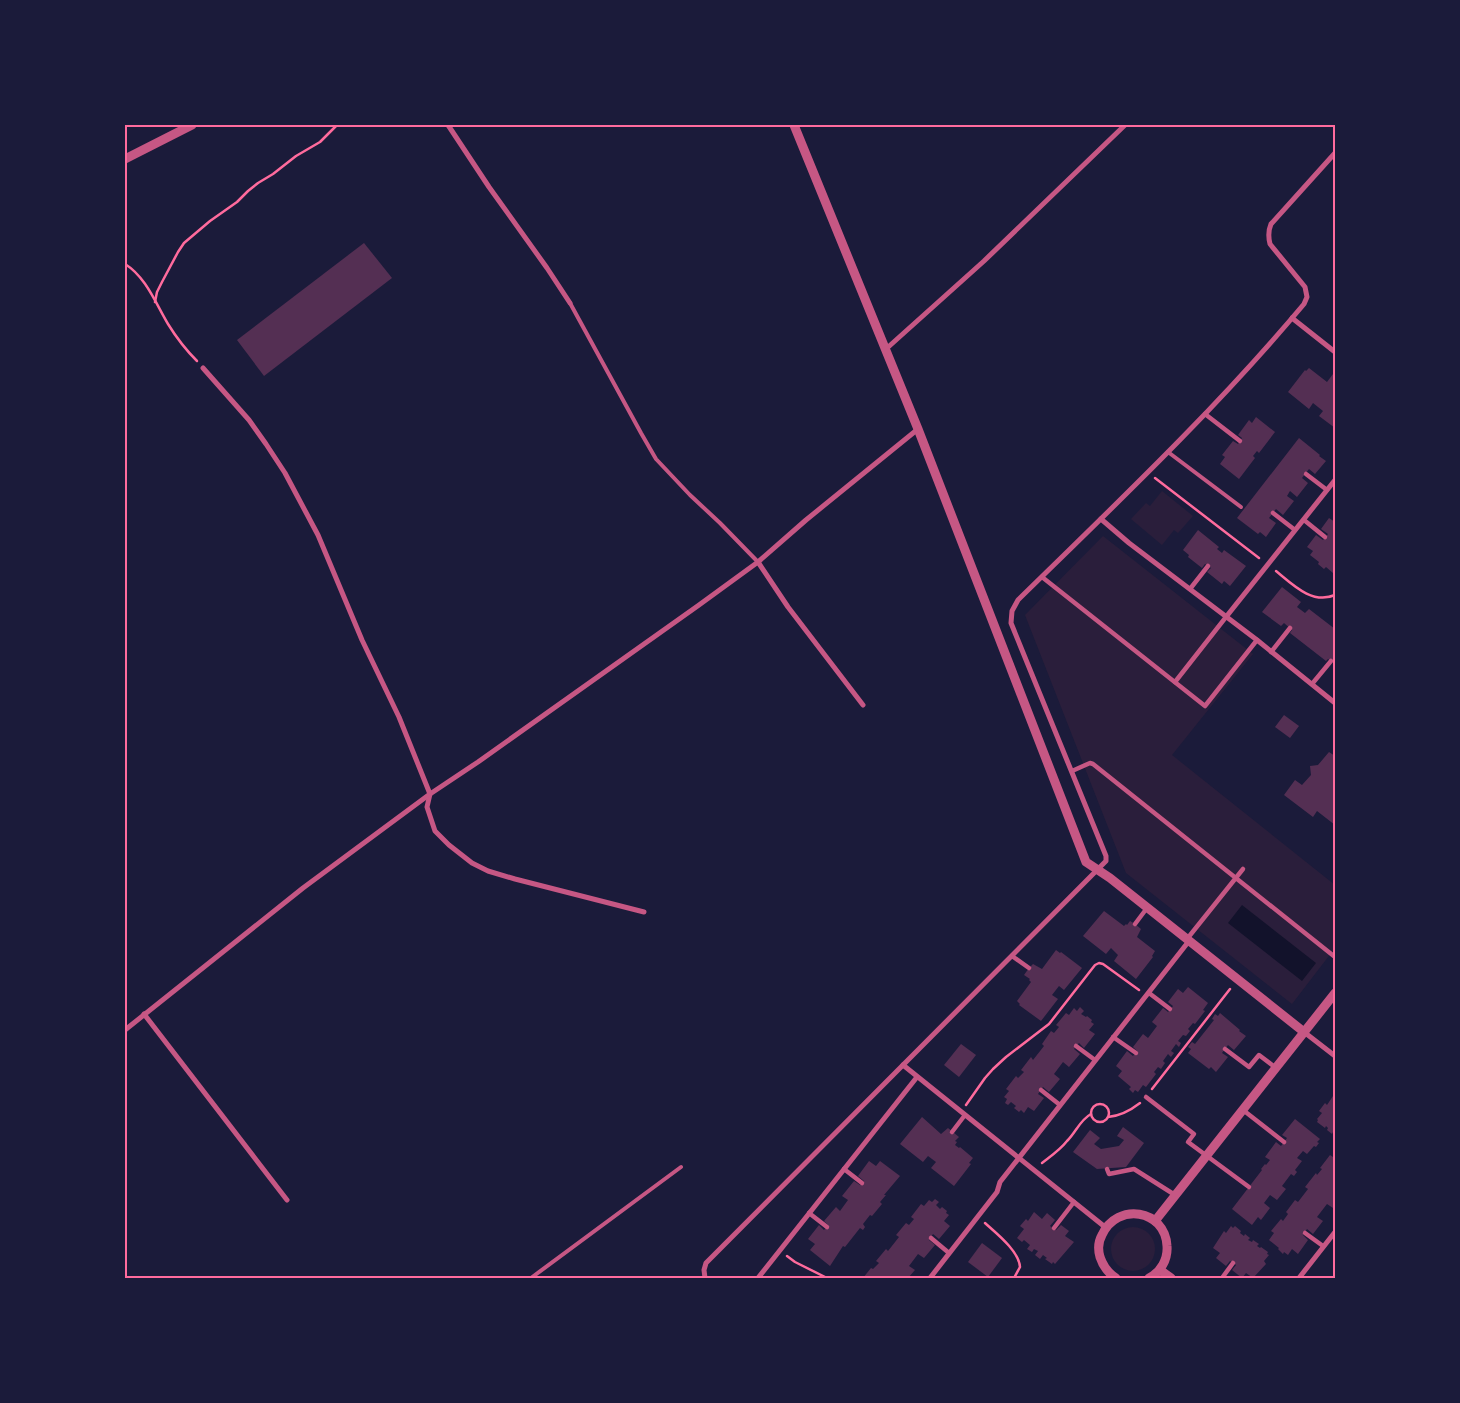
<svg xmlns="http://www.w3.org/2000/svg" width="1460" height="1403" font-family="Manrope,sans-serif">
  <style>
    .green { fill: #2a1e3b }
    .water { fill: #12122b }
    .building { fill: #542f53 }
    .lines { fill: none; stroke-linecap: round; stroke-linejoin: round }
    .path { stroke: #ff6b9d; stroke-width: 2.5 }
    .service { stroke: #c65784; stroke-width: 4 }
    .pedestrian { stroke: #c65784; stroke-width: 4.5 }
    .minor { stroke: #c65784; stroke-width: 5 }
    .tertiary { stroke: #c65784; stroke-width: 9 }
    .neatline { fill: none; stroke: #ff6b9d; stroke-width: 2 }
  </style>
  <rect width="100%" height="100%" fill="#1b1b3a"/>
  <g class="green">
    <polygon points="1162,491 1193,516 1178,533 1174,530 1162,545 1131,519 1146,503 1150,506"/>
    <polygon points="1103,536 1253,654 1172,755 1335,885 1335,948 1292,1004 1126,873 1025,615"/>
    <circle cx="1133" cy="1249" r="22"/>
  </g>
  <polygon class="water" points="1242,905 1316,963 1302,981 1228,923"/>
  <g class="building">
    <polygon points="364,243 392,278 264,376 237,340"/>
    <polygon points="1309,368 1327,382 1333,374 1335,376 1335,428 1319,416 1323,411 1313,403 1309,409 1288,392 1305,370 1306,371"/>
    <polygon points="1256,417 1275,432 1259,453 1257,451 1253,456 1255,458 1239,479 1220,464 1225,457 1222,455 1233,441 1238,444 1242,438 1238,435 1249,420 1252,423"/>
    <polygon points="1299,438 1320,455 1319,456 1326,461 1315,474 1309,469 1302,478 1308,483 1297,497 1290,491 1287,496 1294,501 1283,515 1276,509 1269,518 1276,523 1266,537 1260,532 1258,534 1237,518"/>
    <polygon points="1329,518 1335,522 1335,570 1333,573 1326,567 1324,569 1318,564 1319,562 1310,555 1313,551 1307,547 1316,535 1323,540 1328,534 1321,529"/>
    <polygon points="1198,530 1219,547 1217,549 1222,553 1224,550 1246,566 1230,586 1224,581 1222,584 1207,572 1211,568 1205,564 1202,568 1188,557 1189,555 1183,550"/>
    <polygon points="1282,587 1301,602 1297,607 1305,613 1309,609 1335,629 1335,664 1328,659 1326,661 1290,633 1292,630 1284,623 1281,626 1262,612"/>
    <polygon points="1284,715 1299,726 1290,738 1275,727"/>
    <polygon points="1329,752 1335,756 1335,825 1317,811 1313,817 1284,795 1295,780 1302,785 1311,775 1310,766 1318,765"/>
    <polygon points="1104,911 1124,926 1126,924 1127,925 1130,921 1135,924 1141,929 1137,937 1155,951 1152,956 1153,957 1136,979 1114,961 1118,955 1111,948 1106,954 1083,936"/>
    <polygon points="1056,950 1060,953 1061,952 1082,968 1064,990 1059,986 1052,995 1058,999 1041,1021 1019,1005 1020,1004 1017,1001 1031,982 1029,980 1030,979 1024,975 1029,968 1033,964 1042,969"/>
    <polygon points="1188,987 1208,1003 1203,1010 1205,1011 1195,1024 1193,1023 1188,1029 1190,1031 1186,1036 1183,1035 1178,1041 1181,1043 1179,1047 1176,1044 1171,1051 1174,1053 1171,1057 1168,1054 1163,1061 1165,1063 1161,1069 1158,1067 1154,1072 1156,1074 1146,1087 1143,1085 1138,1092 1135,1090 1133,1093 1129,1089 1131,1087 1118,1076 1122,1071 1116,1066 1127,1051 1133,1056 1137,1051 1133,1047 1143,1034 1148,1038 1157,1026 1152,1022 1163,1008 1168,1012 1173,1006 1168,1002 1178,989 1183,993"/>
    <polygon points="1080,1007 1084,1011 1081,1014 1086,1017 1087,1016 1092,1020 1091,1022 1094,1024 1089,1030 1095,1034 1084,1048 1079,1043 1074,1049 1080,1054 1069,1067 1063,1062 1054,1074 1060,1079 1049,1092 1043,1087 1041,1090 1038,1094 1044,1098 1034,1111 1028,1107 1024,1113 1021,1110 1019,1112 1014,1108 1016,1106 1011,1102 1008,1105 1005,1103 1007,1099 1004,1097 1009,1091 1006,1089 1016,1076 1018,1078 1024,1072 1021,1070 1031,1057 1033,1060 1044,1046 1042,1044 1051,1031 1054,1033 1059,1027 1056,1025 1066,1013 1069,1015 1074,1008 1077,1011"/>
    <polygon points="1220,1013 1240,1030 1239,1031 1246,1036 1234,1050 1228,1045 1222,1053 1228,1057 1216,1072 1211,1067 1209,1069 1188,1053 1191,1049 1188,1047 1192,1042 1195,1044 1214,1020 1212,1019 1215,1014 1218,1016"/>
    <polygon points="961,1044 976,1055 959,1077 944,1065"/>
    <polygon points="1333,1096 1335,1098 1335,1134 1333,1132 1332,1134 1327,1130 1328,1128 1326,1126 1325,1128 1317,1122 1318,1120 1317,1119 1322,1113 1319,1111 1325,1103 1327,1105"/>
    <polygon points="922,1117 941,1134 948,1128 959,1137 955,1141 957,1142 955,1145 959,1148 960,1147 973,1158 969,1163 971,1164 954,1186 931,1168 936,1162 928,1156 923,1162 900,1144"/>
    <polygon points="1295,1119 1320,1139 1317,1142 1319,1143 1316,1147 1314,1146 1307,1154 1303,1151 1297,1158 1302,1161 1295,1170 1297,1172 1294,1176 1291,1174 1282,1186 1286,1189 1277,1200 1270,1195 1264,1203 1270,1208 1261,1220 1258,1217 1252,1225 1232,1209 1262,1170 1261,1169 1265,1164 1266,1165 1270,1160 1265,1157 1276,1142 1281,1146 1287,1138 1282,1135"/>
    <polygon points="1123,1127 1144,1143 1126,1167 1097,1169 1073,1152 1090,1130 1100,1138 1094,1144 1101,1149 1119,1146 1124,1140 1117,1136"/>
    <polygon points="1335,1154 1335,1206 1333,1208 1327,1204 1317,1217 1323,1221 1313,1234 1307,1229 1303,1235 1308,1240 1298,1254 1292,1249 1288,1255 1284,1252 1283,1254 1278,1249 1279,1248 1269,1240 1274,1233 1271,1231 1281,1219 1283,1221 1288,1214 1286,1212 1295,1200 1298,1202 1308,1189 1305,1187 1316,1173 1317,1175 1322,1169 1320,1168 1330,1155 1333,1157"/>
    <polygon points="869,1161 876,1166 880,1161 900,1176 884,1195 886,1195 880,1202 882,1204 872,1216 870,1215 863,1224 865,1227 863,1230 860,1228 845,1247 843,1246 830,1266 810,1250 815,1244 808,1239 819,1225 824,1230 828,1225 824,1221 836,1207 840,1211 848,1200 842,1196 854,1181 860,1185 864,1181 858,1176"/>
    <polygon points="935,1199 939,1202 936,1205 940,1209 942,1207 947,1211 946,1213 949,1215 944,1221 950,1226 939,1239 933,1234 929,1240 935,1245 924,1258 918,1254 909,1266 915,1270 908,1278 863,1278 871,1268 873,1269 879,1263 876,1261 886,1249 888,1251 899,1237 896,1235 906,1223 909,1225 914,1219 911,1217 921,1204 924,1206 929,1200 932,1202"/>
    <polygon points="1034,1212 1042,1219 1047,1213 1055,1220 1050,1226 1056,1230 1061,1225 1069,1231 1065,1236 1074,1242 1055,1264 1053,1262 1052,1264 1045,1259 1047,1258 1043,1255 1040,1259 1035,1255 1038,1251 1034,1249 1032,1252 1027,1249 1030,1245 1024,1240 1022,1242 1017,1238 1024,1229 1020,1226 1026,1219 1028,1221"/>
    <polygon points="1231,1226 1233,1228 1235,1226 1241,1231 1240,1233 1244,1236 1245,1234 1250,1238 1248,1240 1252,1242 1253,1240 1259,1244 1257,1246 1260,1248 1261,1247 1268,1252 1267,1254 1269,1255 1264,1261 1266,1264 1253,1278 1246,1273 1242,1278 1232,1270 1236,1265 1230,1261 1226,1266 1216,1258 1220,1253 1213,1248 1224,1231 1226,1233"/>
    <polygon points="982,1243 1002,1258 988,1277 968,1262"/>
  </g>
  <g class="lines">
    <g class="path">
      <path d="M125 264C146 277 156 304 168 324 176 337 186 350 197 361"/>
      <polyline points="155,302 157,292 162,282 178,252 184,243 210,221 237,202 248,191 258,183 273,174 296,156 320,142 337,125"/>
      <polyline points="1155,478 1259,558"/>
      <path d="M1276 571C1292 584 1312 605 1335 595"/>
      <polyline points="1152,1089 1230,989"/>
      <circle cx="1100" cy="1113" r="9"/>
      <polyline points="966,1105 985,1078 993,1069 1006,1057 1049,1024 1095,965 1099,963 1103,964 1139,990"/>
      <path d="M1108 1117C1120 1116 1131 1110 1140 1103"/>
      <path d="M1042 1163C1051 1156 1060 1150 1067 1141 1076 1132 1080 1120 1091 1114"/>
      <path d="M985 1223C996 1233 1019 1251 1020 1267L1014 1278"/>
      <polyline points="787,1256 795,1262 827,1278"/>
    </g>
    <g class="service">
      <polyline points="570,303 641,433 656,459 690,495 720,523 758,562"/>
      <polyline points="1168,452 1241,507"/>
      <polyline points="531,1278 681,1167"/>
    </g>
    <g class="pedestrian">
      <polyline points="1205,414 1240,441"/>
      <polyline points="1306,474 1327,490"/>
      <polyline points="1273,513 1295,530"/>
      <polyline points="1304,520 1325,537"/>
      <polyline points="1042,577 1205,706 1257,640"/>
      <polyline points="1190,589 1208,566"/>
      <polyline points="1271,652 1290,628"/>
      <polyline points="1175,682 1226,617"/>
      <polyline points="1312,684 1331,661"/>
      <polyline points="1072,771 1090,763 1093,764 1335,957"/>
      <polyline points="1135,924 1147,908"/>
      <polyline points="1187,939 1243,869"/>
      <polyline points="1012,956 1029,968"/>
      <polyline points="1149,993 1170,1009"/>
      <polyline points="1113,1037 1136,1053"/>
      <polyline points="1076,1046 1095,1060"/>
      <polyline points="1225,1049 1249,1067 1259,1055 1276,1068"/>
      <polyline points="1041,1090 1060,1105"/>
      <polyline points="1146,1097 1194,1134 1188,1142 1249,1187"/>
      <polyline points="1243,1110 1284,1142"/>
      <polyline points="952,1132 965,1115"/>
      <polyline points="844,1169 862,1183"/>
      <polyline points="1107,1169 1109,1174 1134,1169 1175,1195"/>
      <polyline points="809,1213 827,1227"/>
      <polyline points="1054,1228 1074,1202"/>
      <polyline points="1305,1233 1323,1246"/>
      <polyline points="931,1238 949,1253"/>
      <polyline points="1222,1278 1233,1263"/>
    </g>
    <g class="minor">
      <polyline points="448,125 489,187 547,268 570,303"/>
      <polyline points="1292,318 1335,352"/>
      <polyline points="886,349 984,261 1125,125"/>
      <polyline points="203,368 249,420 266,444 285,473 318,535 362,640 399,717 430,794 427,807 435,831 449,845 472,863 488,871 515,879 644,912"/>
      <polyline points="1101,519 1129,543 1257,640 1335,703"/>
      <polyline points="758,562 788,607 863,705"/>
      <polyline points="1226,617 1335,480"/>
      <polyline points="144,1014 287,1200"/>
      <polyline points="125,1030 303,888 430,794 478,762 699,605 758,562 806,520 918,429"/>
      <polyline points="1304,1032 1335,1056"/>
      <polyline points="903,1065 1105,1227"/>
      <path d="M705 1278 704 1270 706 1263 1106 861V856L1011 623 1012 611 1018 600C1116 504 1216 409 1304 304L1307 297 1305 287 1270 244C1268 236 1268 231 1271 224L1335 153"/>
      <polyline points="758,1278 917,1077"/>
      <polyline points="930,1278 997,1192 1000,1182 1189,941"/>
      <polyline points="1299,1278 1335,1232"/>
    </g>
    <g class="tertiary">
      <polyline points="794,125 918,429 1086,862 1110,878 1304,1032"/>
      <polyline points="125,159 192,125"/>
      <polyline points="1155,1221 1335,993"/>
      <polyline points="1160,1270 1171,1278"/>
      <path d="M1116 1278C1108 1273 1103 1266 1100 1257 1098 1250 1098 1242 1102 1235 1117 1202 1165 1209 1167 1246 1168 1259 1161 1272 1149 1278"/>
    </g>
  </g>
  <rect width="1460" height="1403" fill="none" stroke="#1b1b3a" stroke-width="252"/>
  <rect x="126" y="126" width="1208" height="1151" class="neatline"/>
</svg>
